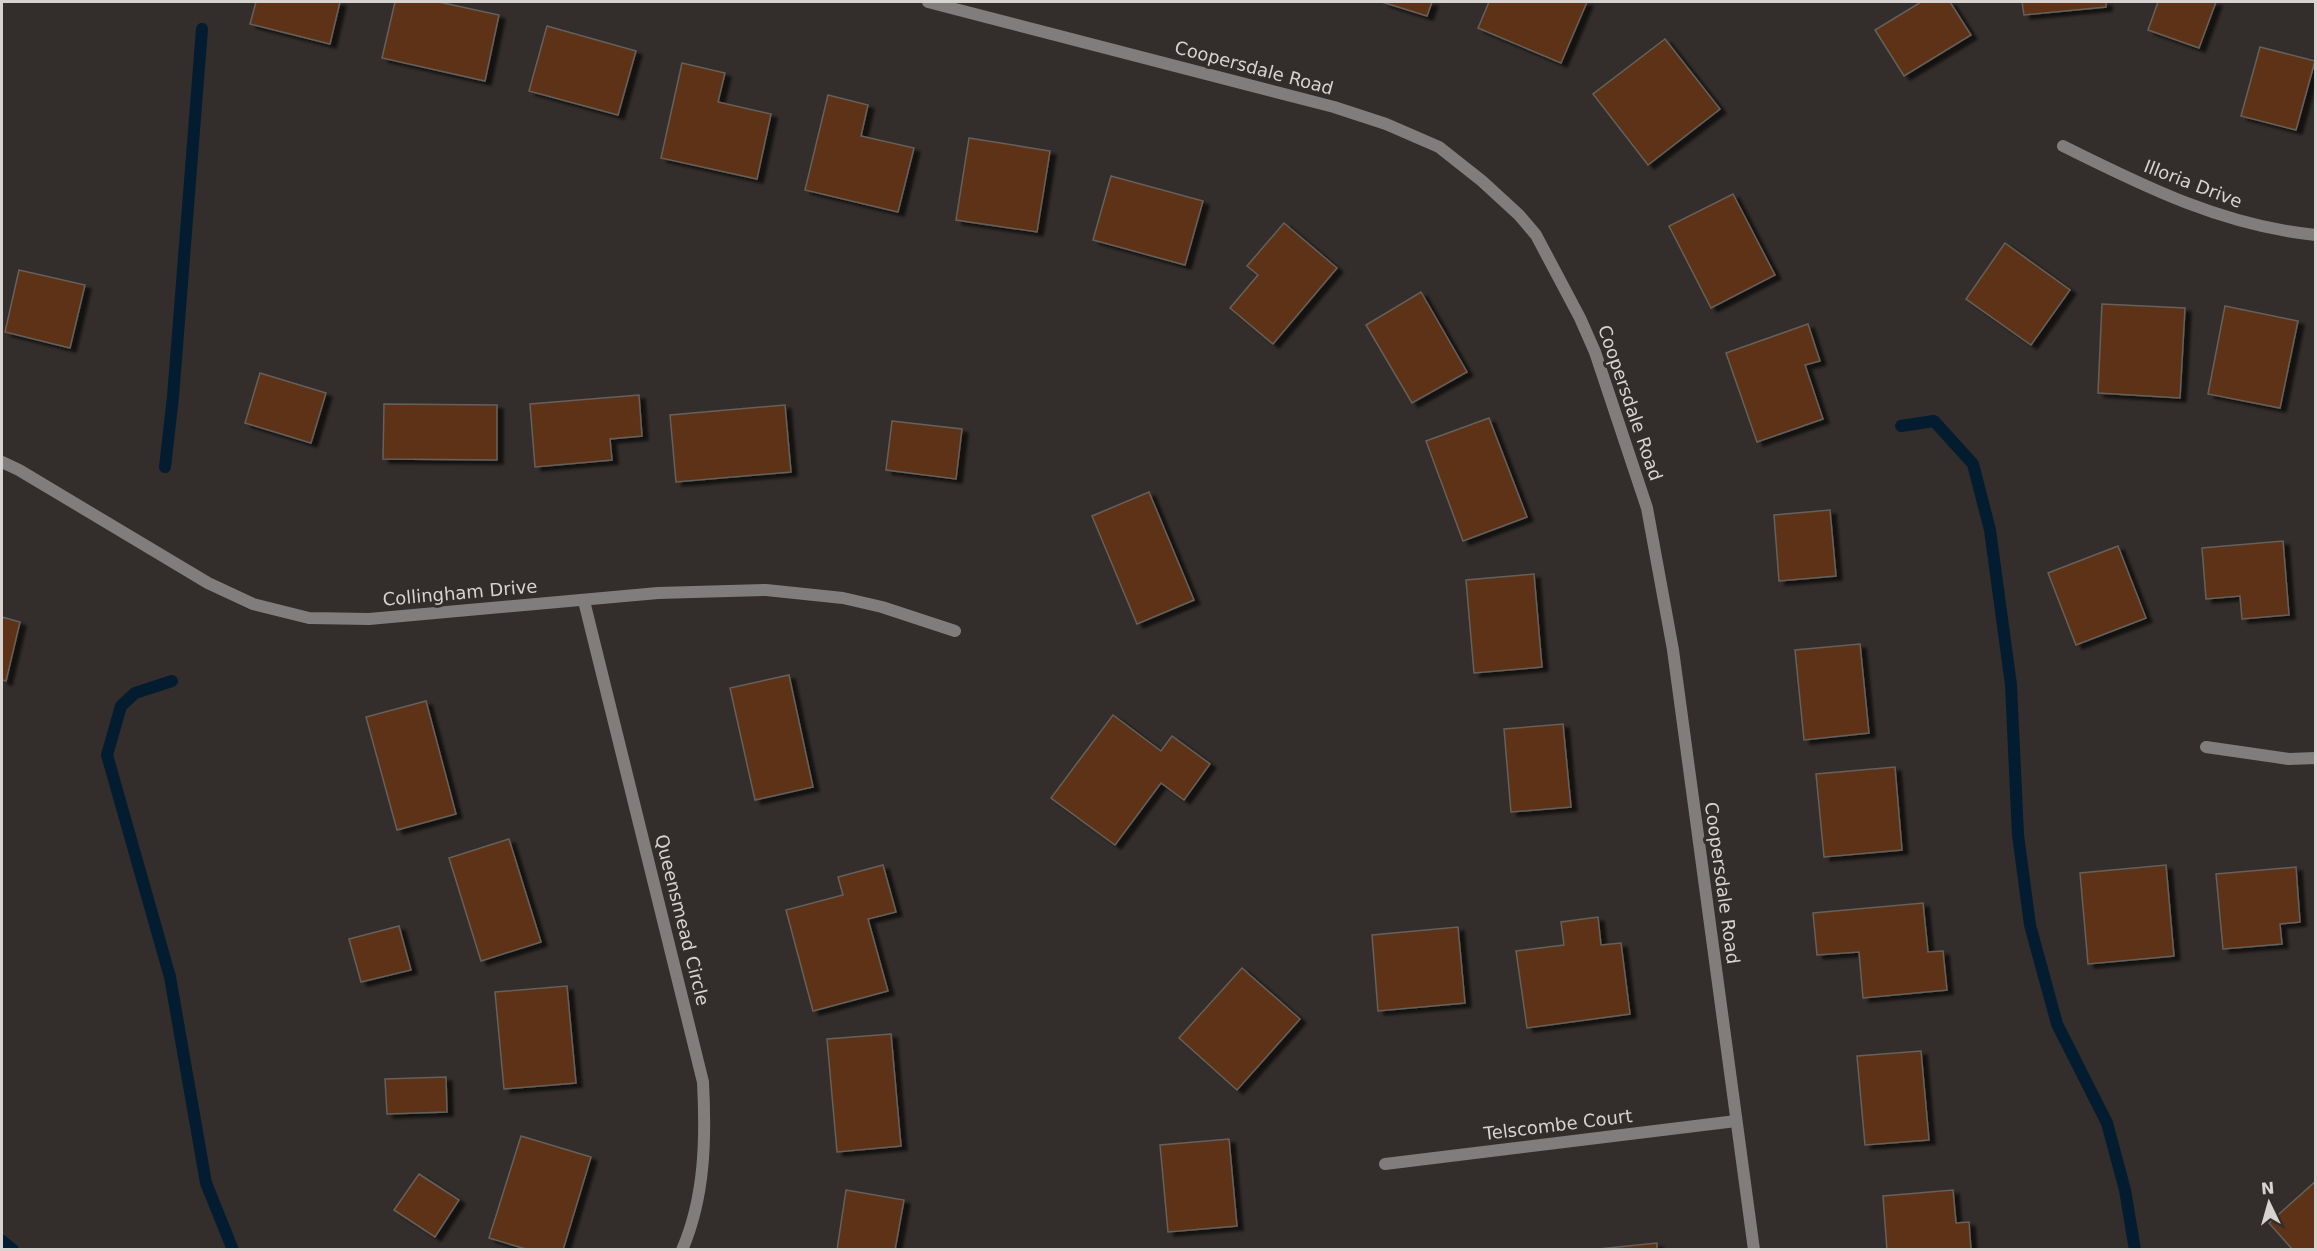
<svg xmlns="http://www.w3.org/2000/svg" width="2317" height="1251" font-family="'DejaVu Sans',sans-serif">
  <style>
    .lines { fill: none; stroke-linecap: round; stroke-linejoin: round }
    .stream { stroke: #041c30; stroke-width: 12 }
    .building { fill: #5d3313; stroke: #65605c; stroke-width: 1.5; filter: url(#shadow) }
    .street { stroke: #807d7c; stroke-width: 12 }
    .labels { text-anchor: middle; stroke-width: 6; stroke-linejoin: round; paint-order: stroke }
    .street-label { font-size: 18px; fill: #d6d3d1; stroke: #332e2b }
  </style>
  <defs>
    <filter id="shadow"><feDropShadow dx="6" dy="4" stdDeviation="1.5" flood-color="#0009"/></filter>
  </defs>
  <rect width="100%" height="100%" fill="#332e2b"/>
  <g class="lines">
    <g class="stream">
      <polyline points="1901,426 1934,421 1973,464 1990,530 2011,685 2018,835 2030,925 2057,1024 2107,1123 2125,1190 2135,1250"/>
      <polyline points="165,467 173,397 202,29"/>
      <polyline points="172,681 135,693 121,706 107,755 170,977 206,1183 233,1250"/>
      <polyline points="2,1241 13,1250"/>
    </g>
  </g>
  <g class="building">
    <polygon points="256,2 340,2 330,44 250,24"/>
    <polygon points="395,2 439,2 499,15 485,81 382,58"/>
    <polygon points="1382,2 1432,2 1427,16"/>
    <polygon points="1489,2 1587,2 1561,63 1478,28"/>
    <polygon points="1921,2 1950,2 1971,35 1904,76 1875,30"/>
    <polygon points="2022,2 2106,2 2106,7 2024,15"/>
    <polygon points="2158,2 2216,2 2199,48 2148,30"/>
    <polygon points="547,26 636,51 618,115 529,91"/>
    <polygon points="1665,39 1720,109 1648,165 1593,94"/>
    <polygon points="2260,47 2315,61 2296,130 2241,116"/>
    <polygon points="682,63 725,73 718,102 771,114 757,179 661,158"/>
    <polygon points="828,95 868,105 861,136 914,148 898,212 805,190"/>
    <polygon points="969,138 1050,151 1037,232 956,220"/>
    <polygon points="1111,176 1203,201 1185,265 1093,240"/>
    <polygon points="1733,194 1775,275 1711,308 1669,226"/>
    <polygon points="1284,223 1337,268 1273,344 1230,308 1258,275 1247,266"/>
    <polygon points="2005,243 2070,290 2031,345 1966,299"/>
    <polygon points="19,270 85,285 70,348 5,332"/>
    <polygon points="1421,292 1467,372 1412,403 1366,325"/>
    <polygon points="2102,304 2185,308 2180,398 2098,393"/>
    <polygon points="2225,306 2298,321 2280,408 2208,394"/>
    <polygon points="1808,324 1820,361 1805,365 1823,419 1757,442 1726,353"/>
    <polygon points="260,373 326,393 311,443 245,423"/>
    <polygon points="639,395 642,436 610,439 612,460 535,467 530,404"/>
    <polygon points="384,404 497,405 497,460 383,459"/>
    <polygon points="785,405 791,472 676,482 670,415"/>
    <polygon points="1489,418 1527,517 1463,541 1426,441"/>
    <polygon points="892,421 962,429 956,479 886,470"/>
    <polygon points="1149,492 1194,600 1137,624 1092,516"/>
    <polygon points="1830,510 1836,576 1779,581 1774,515"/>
    <polygon points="2283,541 2289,615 2242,619 2240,596 2206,599 2202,548"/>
    <polygon points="2118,546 2146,618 2076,645 2048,573"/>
    <polygon points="1534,574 1542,667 1474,673 1466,580"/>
    <polygon points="2,617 20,622 6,681 2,680"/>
    <polygon points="1860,644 1869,733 1804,740 1795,650"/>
    <polygon points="789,675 813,787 755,800 730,688"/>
    <polygon points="426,701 456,814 397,830 366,717"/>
    <polygon points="1113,715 1161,751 1172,736 1210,764 1184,800 1161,783 1115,845 1051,798"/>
    <polygon points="1563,724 1571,807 1511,812 1504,729"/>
    <polygon points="1895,767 1902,850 1824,857 1816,774"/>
    <polygon points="509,839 541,942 481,961 449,858"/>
    <polygon points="883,865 896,912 868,919 888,991 813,1011 786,910 843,895 838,877"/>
    <polygon points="2166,865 2174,956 2088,964 2080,873"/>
    <polygon points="2296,867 2300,922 2280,924 2282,944 2223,949 2216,874"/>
    <polygon points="1923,903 1928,952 1943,951 1947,990 1863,998 1859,952 1817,955 1813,913"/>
    <polygon points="1598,917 1601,945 1621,943 1630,1014 1527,1028 1516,951 1564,945 1561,922"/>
    <polygon points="399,926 411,970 361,982 349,939"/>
    <polygon points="1458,927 1465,1003 1378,1011 1372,935"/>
    <polygon points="1242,968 1300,1019 1237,1090 1179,1038"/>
    <polygon points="567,986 576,1083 504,1089 495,992"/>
    <polygon points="891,1034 901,1146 837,1152 827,1039"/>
    <polygon points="1921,1051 1929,1140 1865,1145 1857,1056"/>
    <polygon points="446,1077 447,1112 387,1114 385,1079"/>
    <polygon points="521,1136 591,1157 563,1250 529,1250 489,1238"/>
    <polygon points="1229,1139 1237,1226 1168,1232 1160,1145"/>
    <polygon points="419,1174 459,1200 435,1237 394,1210"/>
    <polygon points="2316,1181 2316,1250 2293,1250 2269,1223"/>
    <polygon points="846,1190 904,1200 895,1250 837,1250"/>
    <polygon points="1953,1190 1956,1223 1969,1222 1971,1250 1887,1250 1883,1196"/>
    <polygon points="1657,1243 1657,1250 1588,1250"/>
  </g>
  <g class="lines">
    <g class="street">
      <polyline points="928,2 1334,107 1386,124 1439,147 1482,181 1519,215 1536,235 1580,318 1595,352 1647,508 1673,650 1754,1250"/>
      <path d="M2063 146C2145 187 2224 226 2316 235"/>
      <polyline points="2,462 19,470 208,583 253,604 309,618 369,619 658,593 766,590 843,598 882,607 955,631"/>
      <path d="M584 601 703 1082C706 1139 705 1197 682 1250"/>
      <polyline points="2206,747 2289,759 2316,758"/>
      <polyline points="1385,1164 1736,1121"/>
    </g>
  </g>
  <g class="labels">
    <g class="street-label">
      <text transform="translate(1254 68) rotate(15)" y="6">Coopersdale Road</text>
      <text transform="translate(2193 184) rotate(21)" y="6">Illoria Drive</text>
      <text transform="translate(1630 403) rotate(71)" y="6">Coopersdale Road</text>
      <text transform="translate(460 593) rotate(-5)" y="6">Collingham Drive</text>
      <text transform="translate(1722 883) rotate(82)" y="6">Coopersdale Road</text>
      <text transform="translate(682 920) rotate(76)" y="6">Queensmead Circle</text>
      <text transform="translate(1558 1125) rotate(-7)" y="6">Telscombe Court</text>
    </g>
  </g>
  <rect width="2317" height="1251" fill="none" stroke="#d6d3d1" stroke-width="6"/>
  <g transform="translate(2269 1203) rotate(355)" stroke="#332e2b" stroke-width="4.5" paint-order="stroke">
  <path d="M0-4.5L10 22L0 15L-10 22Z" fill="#d6d3d1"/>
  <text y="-9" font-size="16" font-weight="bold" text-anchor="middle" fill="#d6d3d1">N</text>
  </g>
</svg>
